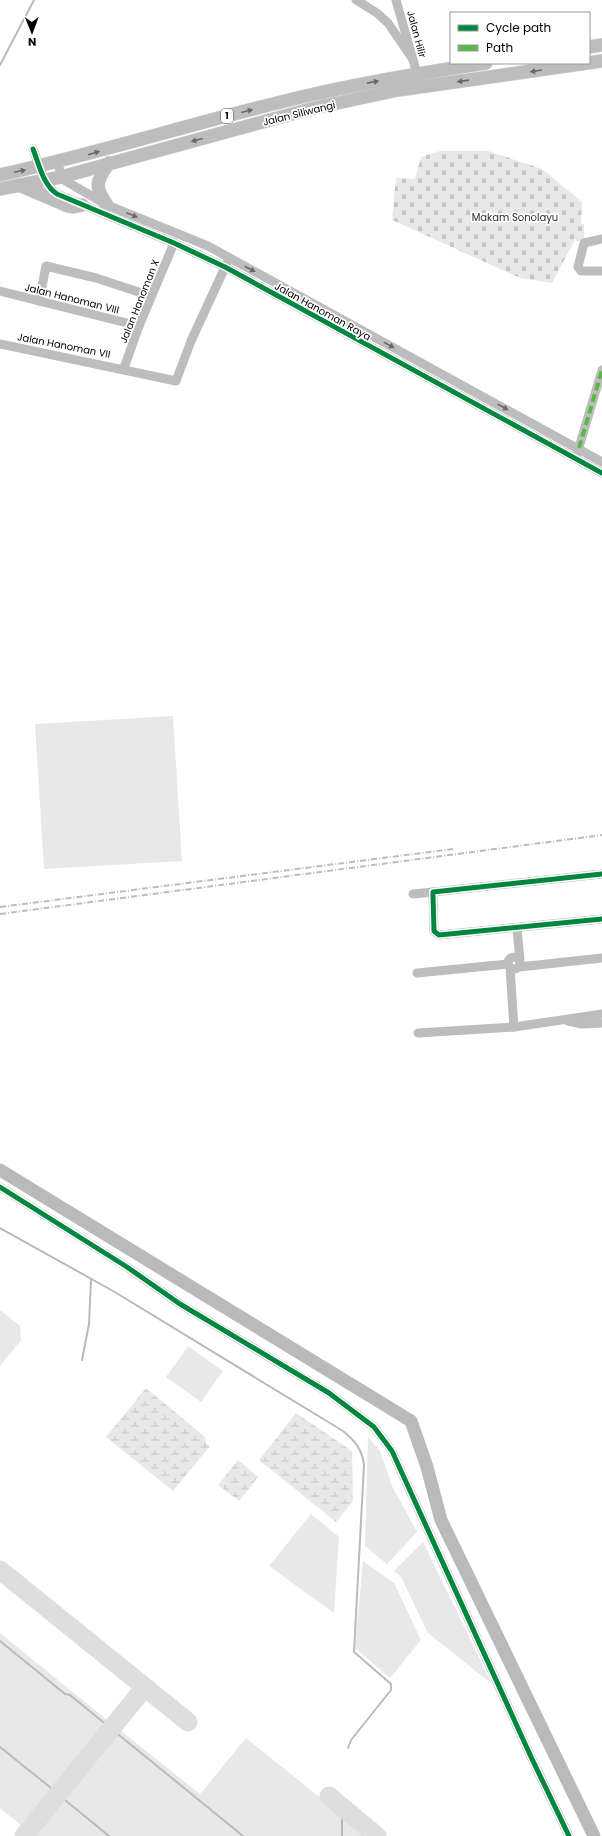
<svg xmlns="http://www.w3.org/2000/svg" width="602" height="1836" font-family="Poppins,sans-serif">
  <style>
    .green { fill: #e8e8e8 }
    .wetland { fill: url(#wetland-marsh) }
    .cemetery { fill: url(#cemetery-stones) }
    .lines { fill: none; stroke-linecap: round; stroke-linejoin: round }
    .stream { stroke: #bababa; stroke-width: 2 }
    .river { stroke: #bababa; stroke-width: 13 }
    .taxiway { stroke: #dedede; stroke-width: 19 }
    .highway-casing { stroke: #dbdbdb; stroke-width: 14 }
    .minor { stroke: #bdbdbd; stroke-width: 9 }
    .highway { stroke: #bdbdbd; stroke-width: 13 }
    .rail { stroke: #bdbdbd; stroke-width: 2; stroke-dasharray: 6 2 1 2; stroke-linecap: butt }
    .quiet { stroke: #58b947; stroke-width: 4; stroke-dasharray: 8 4; stroke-linecap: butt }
    .cycleway-casing { stroke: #fff; stroke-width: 8 }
    .cycleway { stroke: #00873e; stroke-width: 5 }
    .oneway { fill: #686868 }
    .labels { text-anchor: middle; stroke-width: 3.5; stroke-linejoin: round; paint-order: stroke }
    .shield { fill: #fff; stroke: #4c4c4c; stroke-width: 1 }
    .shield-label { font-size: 9px; font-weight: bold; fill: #000 }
    .street-label { font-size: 10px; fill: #000; stroke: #fff }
    .park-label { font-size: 10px; fill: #2d2d2d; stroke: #fff }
  </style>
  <defs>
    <pattern id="wetland-marsh" width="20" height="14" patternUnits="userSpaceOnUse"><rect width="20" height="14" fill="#e8e8e8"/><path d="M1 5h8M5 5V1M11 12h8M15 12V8" fill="none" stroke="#c5c5c5"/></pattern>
    <pattern id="cemetery-stones" width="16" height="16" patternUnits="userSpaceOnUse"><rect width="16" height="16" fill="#e8e8e8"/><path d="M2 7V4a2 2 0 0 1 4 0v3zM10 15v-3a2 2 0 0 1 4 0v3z" fill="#c5c5c5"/></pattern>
  </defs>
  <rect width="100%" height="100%" fill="#fff"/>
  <g class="green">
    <polygon points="173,716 182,861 44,869 35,724"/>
    <polygon points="0,1310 20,1326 21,1340 0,1366"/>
    <polygon points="188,1346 223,1371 201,1402 166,1377"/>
    <polygon points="368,1437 380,1451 392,1486 417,1532 387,1564 365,1546"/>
    <polygon points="311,1514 339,1537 334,1613 269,1566"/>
    <polygon points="423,1542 492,1684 428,1633 401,1577 394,1571"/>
    <polygon points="363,1561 394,1583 421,1640 390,1678 355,1648"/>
    <polygon points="0,1633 107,1720 22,1826 0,1808"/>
    <polygon points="120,1730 200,1794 246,1738 368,1836 35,1836"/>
  </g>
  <g class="wetland">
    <polygon points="146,1388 205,1437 206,1443 210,1446 173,1491 106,1437"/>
    <polygon points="296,1413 352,1451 353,1501 336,1522 259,1460"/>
    <polygon points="238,1460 258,1477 239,1501 218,1485"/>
  </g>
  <polygon class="cemetery" points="440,151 488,151 542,169 582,202 581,224 584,224 584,241 576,241 576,238 552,283 520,278 392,220 396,178 415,179 421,157"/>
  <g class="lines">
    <g class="stream">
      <polyline points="0,65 34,0"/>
      <path d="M0 1228 113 1291 343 1431C355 1441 362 1449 364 1465L354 1652 391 1684V1690L351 1740 348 1748"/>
      <polyline points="82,1360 89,1324 91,1279"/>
      <polyline points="0,1641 65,1694 70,1695 103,1722"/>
      <polyline points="119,1735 243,1836"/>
      <polyline points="0,1747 51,1788"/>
      <polyline points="65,1800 109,1836"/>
      <polyline points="342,1836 342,1819"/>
    </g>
    <polyline class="river" points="0,1170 411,1421 427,1467 441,1520 594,1836"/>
    <g class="taxiway">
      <polyline points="0,1570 188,1722"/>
      <polyline points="329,1796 377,1836"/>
      <polyline points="24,1836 145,1687"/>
    </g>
    <defs>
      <g id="highway">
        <polyline points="589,47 602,45"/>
        <path d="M0 175C104 152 206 119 310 95 368 82 427 72 486 63"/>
        <polyline points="19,185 68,206 73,207 82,205"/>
        <polyline points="0,189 61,177 314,108 398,90 602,61"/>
        <path d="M107 205C94 187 96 181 109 163"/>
      </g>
    </defs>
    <use href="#highway" class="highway-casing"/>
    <g class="minor">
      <polyline points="356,0 377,13 388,23 412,58"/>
      <polyline points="396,0 417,74"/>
      <path d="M33 149C39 164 43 185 57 194L174 243 225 267 602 473"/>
      <polyline points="57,163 64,180 107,205 208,246 602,462"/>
      <polyline points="602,239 584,243 578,267 581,271 602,271"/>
      <polyline points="0,291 139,326"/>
      <polyline points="39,301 46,266 96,278 151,296"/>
      <polyline points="0,344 176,381 191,341 227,263"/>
      <polyline points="124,368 139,326 174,243"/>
      <polyline points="577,454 602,370"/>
      <polyline points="602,874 433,892 433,896 434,931 439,935 602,919"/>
      <polyline points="413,894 433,892"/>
      <polyline points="517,929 520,960"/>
      <circle cx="514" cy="963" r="6"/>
      <polyline points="519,967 602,958"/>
      <polyline points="510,968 514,1027"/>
      <polyline points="417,973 508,964"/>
      <polyline points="568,1021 582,1024 602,1023"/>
      <polyline points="418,1033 514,1027 602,1014"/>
      <polyline points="0,1187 127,1267 180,1304 329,1393 374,1427 392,1451 532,1759 569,1836"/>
    </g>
    <use href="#highway" class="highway"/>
    <g class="rail">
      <polyline points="0,907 453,849"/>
      <polyline points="0,914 602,835"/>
    </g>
    <polyline class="quiet" points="579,448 602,370"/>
    <defs>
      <g id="cycleway">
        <path d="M33 149C39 164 43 185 57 194L174 243 225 267 602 473"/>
        <polyline points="602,874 433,892 433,896 434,931 439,935 602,919"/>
        <polyline points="0,1187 127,1267 180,1304 329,1393 374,1427 392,1451 532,1759 569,1836"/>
      </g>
    </defs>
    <use href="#cycleway" class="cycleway-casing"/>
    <use href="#cycleway" class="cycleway"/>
  </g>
  <defs><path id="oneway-solid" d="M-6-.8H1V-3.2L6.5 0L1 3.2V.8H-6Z"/></defs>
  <g class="oneway">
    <use href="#oneway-solid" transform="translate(536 71) rotate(171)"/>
    <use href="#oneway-solid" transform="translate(463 81) rotate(172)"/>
    <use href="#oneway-solid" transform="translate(373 82) rotate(-11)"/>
    <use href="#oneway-solid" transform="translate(247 111) rotate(-14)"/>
    <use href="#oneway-solid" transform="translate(197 140) rotate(165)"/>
    <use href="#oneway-solid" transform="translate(94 153) rotate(-16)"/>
    <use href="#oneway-solid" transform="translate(20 171) rotate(-12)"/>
    <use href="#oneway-solid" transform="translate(132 215) rotate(22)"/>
    <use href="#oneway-solid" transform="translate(250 269) rotate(28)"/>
    <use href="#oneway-solid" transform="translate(389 345) rotate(29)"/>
    <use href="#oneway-solid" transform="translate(503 407) rotate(29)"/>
  </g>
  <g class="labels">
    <rect class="shield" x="221" y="109" width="12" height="14" rx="3"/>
    <g class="shield-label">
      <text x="227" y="119">1</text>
    </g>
    <g class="street-label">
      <text transform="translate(417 34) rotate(75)" y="4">Jalan Hilir</text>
      <text transform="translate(299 113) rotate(-14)" y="4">Jalan Siliwangi</text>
      <text transform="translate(72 298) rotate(14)" y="4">Jalan Hanoman VIII</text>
      <text transform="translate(139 301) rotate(-68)" y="4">Jalan Hanoman X</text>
      <text transform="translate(323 311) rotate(29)" y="4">Jalan Hanoman Raya</text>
      <text transform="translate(64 345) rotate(11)" y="4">Jalan Hanoman VII</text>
    </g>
    <g class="park-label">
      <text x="515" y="221">Makam Sonolayu</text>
    </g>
  </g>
  <rect x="450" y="12" width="140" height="52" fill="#ffffff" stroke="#999999"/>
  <rect x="458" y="25" width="20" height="6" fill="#00873e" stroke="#999999"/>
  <text x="486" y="32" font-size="12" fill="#000000">Cycle path</text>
  <rect x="458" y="45" width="20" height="6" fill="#58b947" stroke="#999999"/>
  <text x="486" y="52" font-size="12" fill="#000000">Path</text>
  <g transform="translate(32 32) rotate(179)" stroke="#ffffff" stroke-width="3" paint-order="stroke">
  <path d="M0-3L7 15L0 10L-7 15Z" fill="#000000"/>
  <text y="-6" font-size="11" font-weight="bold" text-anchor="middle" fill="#000000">N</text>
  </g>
</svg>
